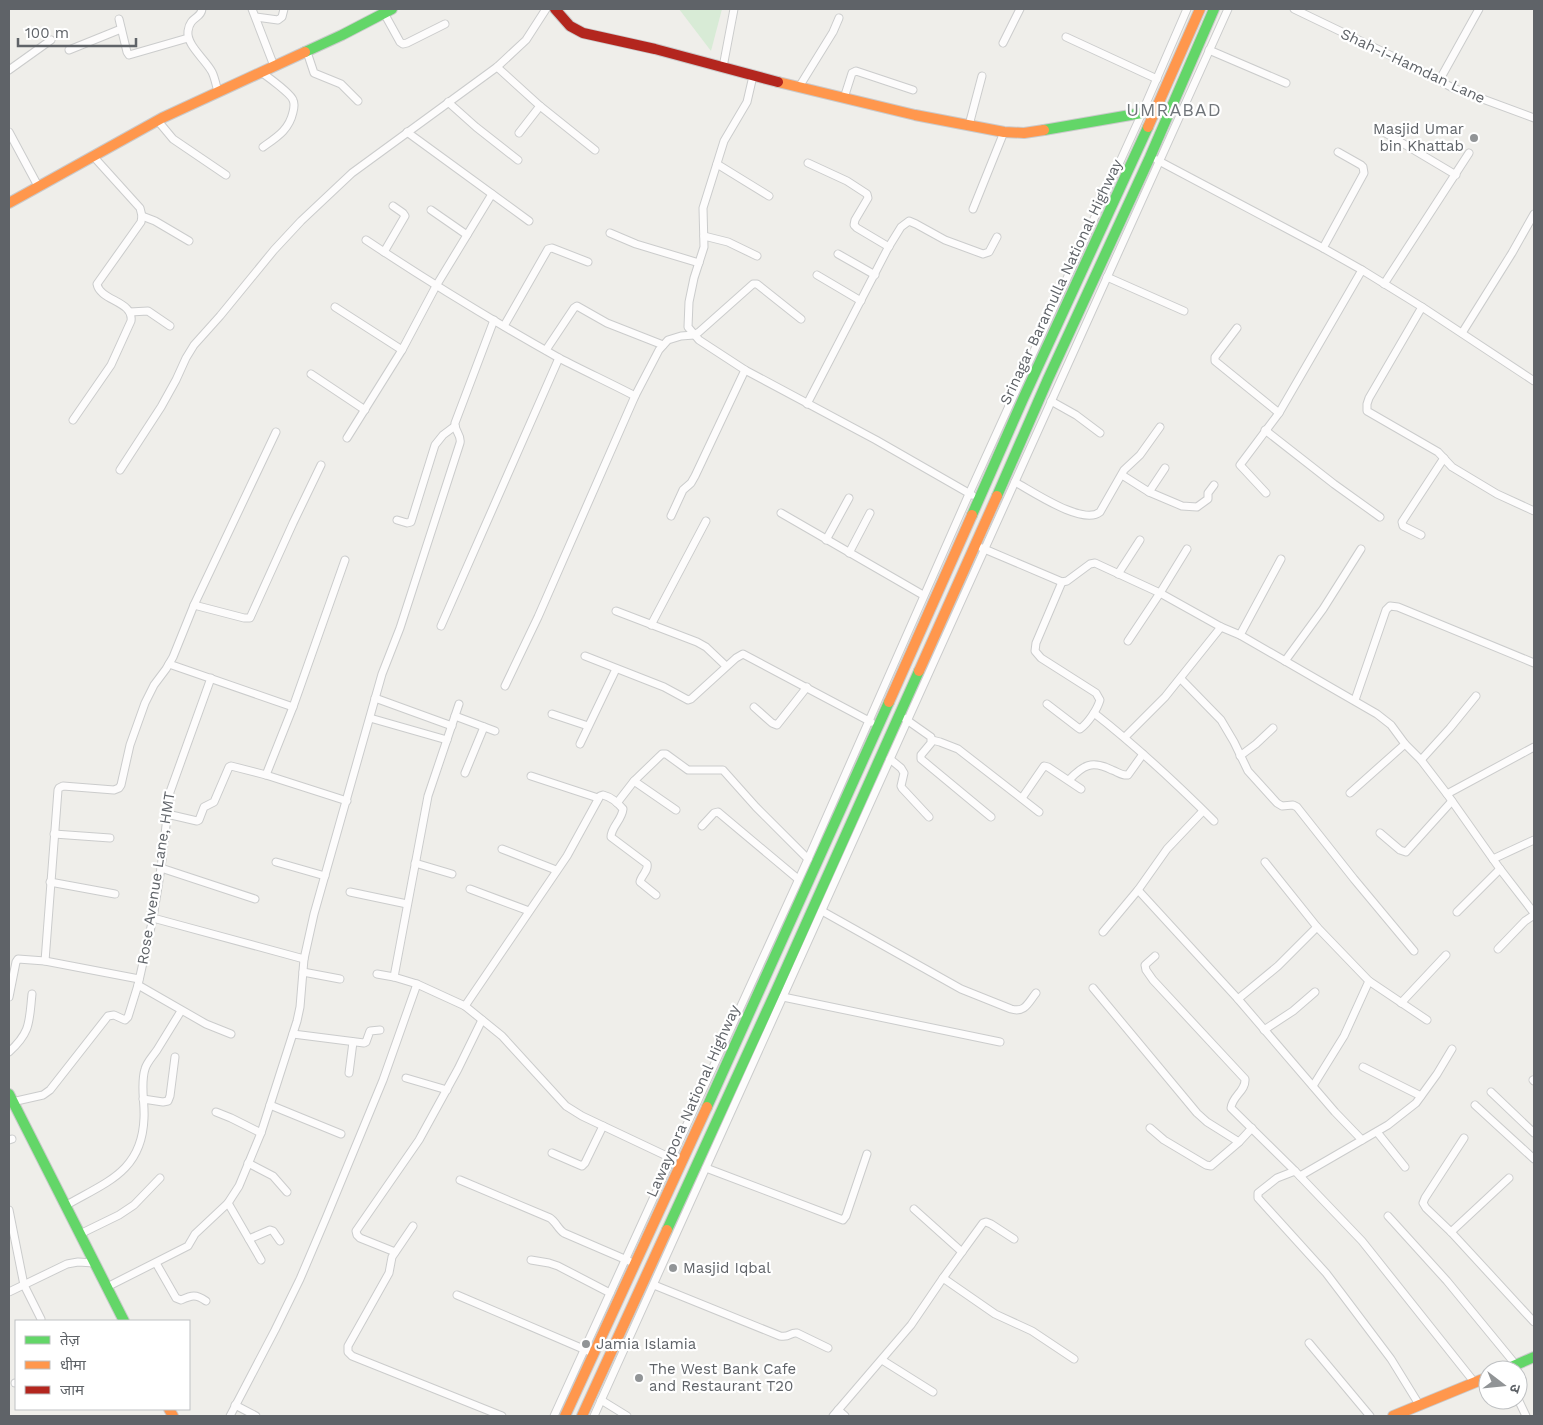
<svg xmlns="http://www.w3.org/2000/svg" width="1543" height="1425" font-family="'Work Sans','Noto Sans Devanagari',sans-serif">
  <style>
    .green { fill: #d8ebd6 }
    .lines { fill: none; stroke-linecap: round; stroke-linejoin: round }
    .street-casing { stroke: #cbcccc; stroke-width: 9 }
    .fast-casing { stroke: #cacacb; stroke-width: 12 }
    .slow-casing { stroke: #cacacb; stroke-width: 12 }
    .jam-casing { stroke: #cacacb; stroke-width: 12 }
    .street { stroke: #fdfcfc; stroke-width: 7 }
    .fast { stroke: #63d668; stroke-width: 10 }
    .slow { stroke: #ff974d; stroke-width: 10 }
    .jam { stroke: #b3261e; stroke-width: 10 }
    .poi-dot { fill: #919496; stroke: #fff; stroke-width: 2 }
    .labels { text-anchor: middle; stroke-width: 4.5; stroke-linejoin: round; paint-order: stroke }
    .street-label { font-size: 15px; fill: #5f6368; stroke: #fff }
    .poi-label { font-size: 15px; fill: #5f6368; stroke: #fff; text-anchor: start }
    .quarter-label { font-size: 18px; letter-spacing: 1px; fill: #70757a; stroke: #fff }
  </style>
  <rect width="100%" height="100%" fill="#efeeea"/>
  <polygon class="green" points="679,9 722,9 711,51"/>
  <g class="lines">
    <defs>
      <g id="street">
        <path d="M202 9C201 19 190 16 188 31 186 45 206 60 212 72 215 78 216 85 218 92"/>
        <polyline points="252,9 274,66"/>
        <polyline points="1294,9 1398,59 1453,88 1534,118"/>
        <polyline points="384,13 400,42 403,44 407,43 445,24"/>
        <polyline points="256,17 278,20 282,17 284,9"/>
        <polyline points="119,19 127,52 129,55 188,38"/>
        <polyline points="1066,37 1157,79"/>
        <polyline points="1003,43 1020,9"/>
        <polyline points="69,50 121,29"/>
        <polyline points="1209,50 1286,83"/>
        <polyline points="307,52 314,73 341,84 358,101"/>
        <polyline points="497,67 540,106 595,150"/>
        <polyline points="723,67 734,9"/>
        <polyline points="9,70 51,40"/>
        <path d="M261 72C268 77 291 94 293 100 295 104 294 108 293 112 289 130 277 137 263 147"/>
        <polyline points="753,76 747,102 724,141 703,208 704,247 694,278 689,302 688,327 699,340 745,370 876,440 972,495"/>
        <polyline points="1439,81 1479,9"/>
        <polyline points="799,87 833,32 839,18"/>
        <polyline points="844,98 852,73 856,71 913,90"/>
        <polyline points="448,102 476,127 518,160"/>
        <polyline points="158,121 173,139 226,175"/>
        <polyline points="969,125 982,76"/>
        <polyline points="1382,131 1456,175"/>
        <polyline points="9,132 38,186"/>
        <polyline points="407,132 529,221"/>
        <polyline points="519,133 540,106"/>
        <polyline points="1157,160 1323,248 1362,270 1422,307 1534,381"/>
        <polyline points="808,163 847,181 867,194 868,198 855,220 854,225 857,228 889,247"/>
        <polyline points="717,164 769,196"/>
        <polyline points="973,209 1004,132"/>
        <polyline points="431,210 467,235"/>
        <polyline points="142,216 155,221 189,241"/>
        <polyline points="610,233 636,244 699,263"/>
        <polyline points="704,236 728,242 757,256"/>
        <path d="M366 240C429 282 493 321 559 358 584 371 610 383 635 396"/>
        <polyline points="1323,248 1364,173 1363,167 1361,165 1338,152"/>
        <polyline points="384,252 405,216 403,213 393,206"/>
        <polyline points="838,254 875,275"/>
        <polyline points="817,275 861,301"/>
        <polyline points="1107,277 1184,311"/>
        <polyline points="1384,284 1469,153"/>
        <polyline points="335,307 402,350"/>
        <polyline points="1422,307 1369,398 1367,404 1367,411 1438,452 1452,467 1497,494 1534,511"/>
        <polyline points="130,312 148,311 170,326"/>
        <polyline points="504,326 548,249 552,248 588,262"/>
        <polyline points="1237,328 1215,357 1215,361 1279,413"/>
        <polyline points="1462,333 1512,253 1534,214"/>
        <polyline points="546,350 574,308 577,306 607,323 663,345"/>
        <polyline points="311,374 365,410"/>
        <polyline points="1051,401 1076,415 1100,433"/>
        <polyline points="807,404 888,248 901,227 909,221 916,224 945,240 983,254 989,252 997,237"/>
        <path d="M73 420 111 365 131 321C134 301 100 301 97 284L141 222 142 216 140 208 93 156"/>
        <polyline points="1265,430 1334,484 1380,517"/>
        <polyline points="347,438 402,350 436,286 492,194"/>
        <polyline points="120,470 161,407 176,380 186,358 194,345 220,316 274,250 301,221 352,173 497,67 526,40 546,9"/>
        <polyline points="1122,475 1149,492 1182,506 1197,507 1208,499 1208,493 1214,485"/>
        <path d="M1015 482C1032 491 1083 526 1100 512L1124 470 1140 455 1160 427"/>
        <polyline points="1149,492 1165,468"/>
        <polyline points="1266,493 1240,465 1279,413 1362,270"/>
        <polyline points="781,513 923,595"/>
        <polyline points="671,516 683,490 691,483 695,476 745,370"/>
        <polyline points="397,520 407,523 411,522 435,445 443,435 455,426"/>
        <polyline points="1421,535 1403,526 1402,522 1444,458"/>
        <polyline points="826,540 849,498"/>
        <polyline points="982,548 1062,582 1067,581 1090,564 1095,563 1160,593 1221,627 1240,635 1377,714 1391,725 1405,744 1421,760 1447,794 1500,869 1534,913"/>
        <polyline points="849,553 870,513"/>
        <polyline points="1118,574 1140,540"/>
        <polyline points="194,605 244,618 250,618 293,523 321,465"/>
        <polyline points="616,611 697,642 706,647 726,666"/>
        <polyline points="651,625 706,521"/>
        <polyline points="441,626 559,358"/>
        <polyline points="1240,635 1281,559"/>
        <polyline points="1128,641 1160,593 1187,549"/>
        <polyline points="585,656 664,687 688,700 691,699 736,658 743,654 871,722"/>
        <polyline points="1285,661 1323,609 1361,549"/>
        <polyline points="169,664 293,707"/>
        <polyline points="1181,679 1221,720 1234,742 1248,771 1277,803 1282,806 1293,805 1297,807 1354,879 1414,951"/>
        <polyline points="505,686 538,617 635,396 659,350 668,340 681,336 694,335 699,332 753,284 757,284 801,319"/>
        <polyline points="375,698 452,726"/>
        <polyline points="1355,700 1386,610 1390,606 1398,607 1534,663"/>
        <path d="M1047 704 1077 727 1080 729C1088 723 1097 710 1100 700L1096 693 1041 658 1035 651 1036 643 1062 582"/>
        <polyline points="754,707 772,723 777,725 807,687"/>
        <path d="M1094 713C1136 746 1176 783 1214 821"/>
        <polyline points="552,714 588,726"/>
        <polyline points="455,716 495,731"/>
        <polyline points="370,718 447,740"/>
        <polyline points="904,718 931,737 931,743 921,755 921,759 991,817"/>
        <polyline points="1125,737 1165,697 1221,627"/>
        <polyline points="932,740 940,742 958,749 1039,812"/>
        <polyline points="580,744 616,669"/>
        <polyline points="1240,756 1256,744 1273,728"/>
        <polyline points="890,759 901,768 904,773 901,786 902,788 929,817"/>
        <polyline points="1421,760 1450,728 1476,696"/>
        <polyline points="465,773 484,727"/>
        <polyline points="266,775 293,707 345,560"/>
        <polyline points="531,776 598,798"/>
        <path d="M1069 780C1083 765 1092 760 1112 770 1118 772 1122 776 1128 775L1143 754"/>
        <polyline points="634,781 676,810"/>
        <polyline points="1350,793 1405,744"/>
        <polyline points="1447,794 1534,747"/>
        <polyline points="1022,798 1044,766 1048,767 1081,789"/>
        <polyline points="617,803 634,781 662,754 666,754 688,770 723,770 756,807 808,859"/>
        <polyline points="167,814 197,821 199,820 204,807 214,802 229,767 231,766 266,775 347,801"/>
        <polyline points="702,826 714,813 718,812 798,879"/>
        <polyline points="1380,833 1400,850 1406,852 1452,801"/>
        <polyline points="54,834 110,838"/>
        <polyline points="502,849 556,870"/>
        <polyline points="1493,859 1534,840"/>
        <polyline points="276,862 325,876"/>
        <polyline points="1265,862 1317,927 1369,981 1427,1020"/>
        <polyline points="415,863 452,874"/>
        <polyline points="161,868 255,899"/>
        <polyline points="50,882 115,894"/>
        <polyline points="470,889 529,911"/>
        <polyline points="1138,890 1238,999 1335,1112 1362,1140"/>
        <polyline points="350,892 407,904"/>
        <path d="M822 911 961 989 1011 1009C1025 1013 1028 1003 1036 993"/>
        <polyline points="1457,912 1500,869"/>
        <polyline points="153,918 304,959"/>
        <polyline points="1103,932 1138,890 1167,849 1203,811"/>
        <polyline points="1498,949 1525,921 1534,915"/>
        <path d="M1155 956 1145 965 1146 970 1153 980 1245 1079C1246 1091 1232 1096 1231 1108L1295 1171 1362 1241 1475 1383"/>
        <polyline points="45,961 58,790 59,788 63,786 114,790 119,788 121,785 130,745 145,703 154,685 166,669 173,657 194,605 276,432"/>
        <polyline points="303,972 340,979"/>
        <polyline points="377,974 394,977 417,984 465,1006 502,1036 566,1106 582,1116 673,1159"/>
        <polyline points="394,977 428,796 459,704"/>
        <polyline points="138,985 206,1024 231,1034"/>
        <polyline points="1093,988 1197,1113 1207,1122 1239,1142"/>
        <polyline points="9,997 16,962 18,959 45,961 139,979"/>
        <polyline points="783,997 1000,1042"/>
        <polyline points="1238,999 1278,966 1317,927"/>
        <polyline points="1401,1003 1446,955"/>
        <path d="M465 1006 567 856 600 796 603 795C611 797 618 803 623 809 622 820 611 827 611 837L647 864C649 871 641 875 640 882L656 895"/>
        <polyline points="1264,1030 1293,1011 1315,992"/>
        <polyline points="293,1034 364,1043 366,1042 370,1031 380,1030"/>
        <path d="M9 1052C31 1032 29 1022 32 994"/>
        <polyline points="1363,1067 1421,1096"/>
        <polyline points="349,1073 353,1042"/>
        <polyline points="406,1078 447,1090"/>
        <polyline points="1533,1080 1534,1081"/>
        <polyline points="1313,1086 1344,1036 1369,981"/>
        <polyline points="1491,1092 1534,1133"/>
        <polyline points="143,1099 163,1102 168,1101 170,1096 175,1057"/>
        <polyline points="12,1102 43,1095 50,1090 108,1016 114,1015 125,1020 128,1017 138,985 153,918 161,868 170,792 211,678"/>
        <polyline points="270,1105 341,1134"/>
        <polyline points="1475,1105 1534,1159"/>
        <polyline points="216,1112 231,1118 261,1133"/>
        <polyline points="1150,1128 1164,1140 1206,1165 1211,1166 1239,1142 1252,1128"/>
        <polyline points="1377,1132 1405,1167"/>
        <polyline points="1464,1138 1425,1198 1423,1203 1426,1208 1451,1232 1534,1322"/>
        <polyline points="9,1140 12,1139"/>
        <polyline points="552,1153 582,1166 585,1163 603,1126"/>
        <polyline points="248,1163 273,1176 287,1192"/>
        <polyline points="706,1168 843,1220 846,1216 867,1154"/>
        <polyline points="1295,1171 1277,1178 1258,1193 1258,1198 1326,1273 1342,1294 1391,1359 1420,1406"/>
        <polyline points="1300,1176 1388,1125 1416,1103 1437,1074 1452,1049"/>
        <path d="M460 1180 550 1218C556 1222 558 1229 564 1233L629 1261"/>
        <polyline points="228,1203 261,1260"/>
        <path d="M65 1206C106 1182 142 1172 144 1118 145 1102 140 1085 145 1069 147 1062 153 1056 157 1050 165 1037 173 1024 181 1011"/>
        <polyline points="914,1209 962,1252"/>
        <polyline points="9,1210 24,1285 41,1319"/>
        <polyline points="1388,1216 1447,1281 1516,1365"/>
        <polyline points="413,1226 392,1257 389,1273 348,1346 348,1352 352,1356 502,1416"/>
        <polyline points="1451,1232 1509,1178"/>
        <polyline points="80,1234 119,1215 134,1205 160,1178"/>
        <polyline points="249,1239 270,1230 273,1231 280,1241"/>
        <polyline points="395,1252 360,1238 357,1235 356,1231 419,1140 458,1069 482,1020"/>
        <polyline points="531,1260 549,1263 558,1266 610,1293"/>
        <path d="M156 1263 176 1298 181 1300C192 1295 196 1294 206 1301"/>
        <polyline points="943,1278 995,1314 1032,1331 1074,1359"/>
        <path d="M654 1285 780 1336C790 1338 790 1332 797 1333L828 1348"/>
        <path d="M107 1287 188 1246 195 1234 228 1203 239 1186 261 1133 297 1021 300 1007 304 959 314 914 382 674 400 628 460 443C462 435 454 431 455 423L494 320"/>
        <polyline points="9,1292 67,1264 78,1262 94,1263"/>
        <polyline points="457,1295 588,1351"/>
        <polyline points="1309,1343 1370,1416"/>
        <polyline points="882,1360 933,1392"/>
        <polyline points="15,1383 16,1383"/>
        <polyline points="1518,1399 1526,1416"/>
        <polyline points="601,1400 627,1416"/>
        <polyline points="235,1405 256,1416"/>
        <polyline points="838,1410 845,1416"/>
        <polyline points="230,1416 275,1330 300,1279 326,1218 383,1080 417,984"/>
        <polyline points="554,1416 808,859 969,494 1138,122 1187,9"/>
        <polyline points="594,1416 1228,9"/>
        <polyline points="833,1416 911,1325 943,1278 983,1223 986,1222 991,1224 1014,1239"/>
      </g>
      <g id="fast">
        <polyline points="305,52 342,35 392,9"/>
        <polyline points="1044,130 1142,113"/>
        <polyline points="997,496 1048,379 1150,157 1214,9"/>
        <polyline points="972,515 1023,399 1148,127"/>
        <polyline points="9,1094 124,1321"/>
        <polyline points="707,1107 889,702"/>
        <polyline points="667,1230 776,991 919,671"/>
        <polyline points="1504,1370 1534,1357"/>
      </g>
      <g id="slow">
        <polyline points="778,82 915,115 1004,132 1024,133 1044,130"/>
        <polyline points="1148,127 1200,9"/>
        <polyline points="9,203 162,118 305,52"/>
        <polyline points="919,671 997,496"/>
        <polyline points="889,702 972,515"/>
        <polyline points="169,1409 173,1416"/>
        <polyline points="565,1416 707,1107"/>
        <polyline points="582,1416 667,1230"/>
        <polyline points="1393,1416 1488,1377"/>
      </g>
      <polyline id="jam" points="555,9 570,26 583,33 655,49 778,82"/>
    </defs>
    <use href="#street" class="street-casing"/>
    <use href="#fast" class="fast-casing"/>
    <use href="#slow" class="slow-casing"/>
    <use href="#jam" class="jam-casing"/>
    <use href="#street" class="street"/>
    <use href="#fast" class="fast"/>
    <use href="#slow" class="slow"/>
    <use href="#jam" class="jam"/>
  </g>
  <g class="poi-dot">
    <circle cx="1474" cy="138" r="5"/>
    <circle cx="673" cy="1268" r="5"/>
    <circle cx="586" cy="1344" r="5"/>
    <circle cx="639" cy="1378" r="5"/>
  </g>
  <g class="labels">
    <g class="street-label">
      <text transform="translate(1413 66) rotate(25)" y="5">Shah-i-Hamdan Lane</text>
      <text transform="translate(1061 282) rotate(-65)" y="5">Srinagar Baramulla National Highway</text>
      <text transform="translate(156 878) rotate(-81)" y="5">Rose Avenue Lane, HMT</text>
      <text transform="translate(693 1101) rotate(-66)" y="5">Lawaypora National Highway</text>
    </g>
    <g class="poi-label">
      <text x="1464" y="134" text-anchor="end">Masjid Umar<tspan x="1464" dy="17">bin Khattab</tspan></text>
      <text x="683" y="1273">Masjid Iqbal</text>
      <text x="596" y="1349">Jamia Islamia</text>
      <text x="649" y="1374">The West Bank Cafe<tspan x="649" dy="17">and Restaurant T20</tspan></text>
    </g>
    <g class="quarter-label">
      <text x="1174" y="116">UMRABAD</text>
    </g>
  </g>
  <rect width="1543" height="1425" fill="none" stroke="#5f6368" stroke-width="20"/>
  <rect x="15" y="1320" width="175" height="90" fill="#ffffff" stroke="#bfc1c3"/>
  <rect x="25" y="1336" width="25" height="8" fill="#63d668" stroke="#bfc1c3"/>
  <text x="60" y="1345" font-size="15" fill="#5f6368">तेज़</text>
  <rect x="25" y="1361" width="25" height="8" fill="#ff974d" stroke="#bfc1c3"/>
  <text x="60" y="1370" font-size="15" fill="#5f6368">धीमा</text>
  <rect x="25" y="1386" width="25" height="8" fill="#b3261e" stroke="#bfc1c3"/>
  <text x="60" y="1395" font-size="15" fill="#5f6368">जाम</text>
  <g transform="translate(1503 1385) rotate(106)"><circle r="24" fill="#ffffff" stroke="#bfc1c3"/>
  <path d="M0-4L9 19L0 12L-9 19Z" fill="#919496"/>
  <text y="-8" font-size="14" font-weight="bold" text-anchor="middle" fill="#5f6368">उ</text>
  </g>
  <path d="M18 38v8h118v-8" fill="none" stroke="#5f6368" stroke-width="2.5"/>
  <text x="25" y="38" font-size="15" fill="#5f6368" stroke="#ffffff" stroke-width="4" paint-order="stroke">100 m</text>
</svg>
